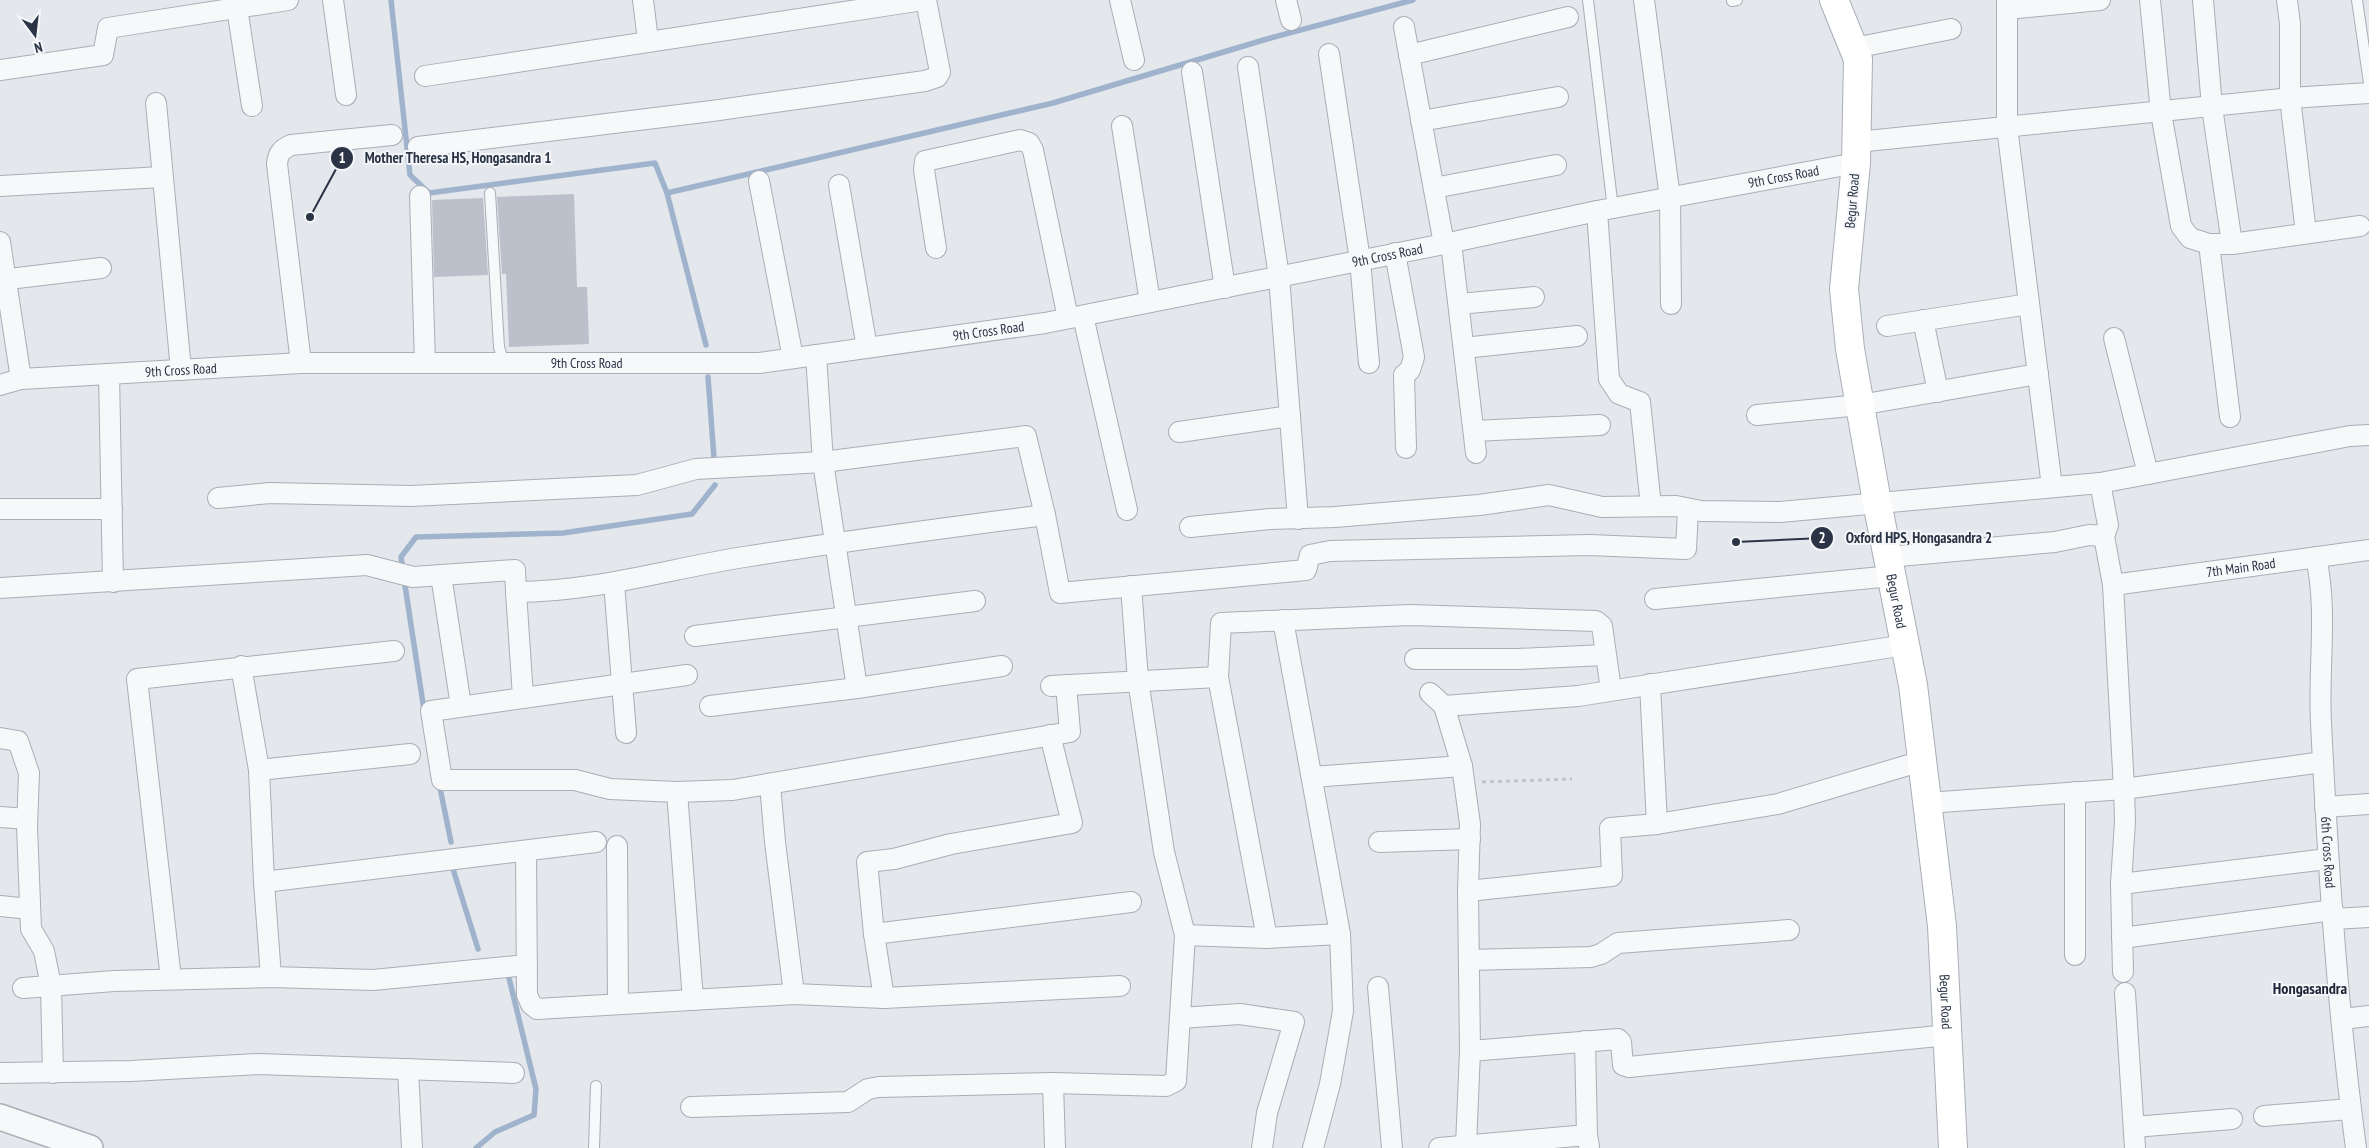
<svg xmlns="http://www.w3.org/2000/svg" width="2369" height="1148" font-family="'PT Sans Narrow',sans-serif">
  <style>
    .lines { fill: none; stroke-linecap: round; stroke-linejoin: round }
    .stream { stroke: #9fb4cc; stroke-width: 5.5 }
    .building { fill: #bbc0ca }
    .service-casing { stroke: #a9aeb7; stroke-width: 12 }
    .minor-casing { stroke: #a9aeb7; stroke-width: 22 }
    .tertiary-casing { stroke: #a9aeb7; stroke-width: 28 }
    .secondary-casing { stroke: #a9aeb7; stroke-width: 30 }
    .path { stroke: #c2c5cb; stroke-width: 3; stroke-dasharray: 4 4; stroke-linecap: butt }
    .service { stroke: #f7f8fa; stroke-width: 10 }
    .minor { stroke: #f7f8fa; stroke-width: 20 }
    .tertiary { stroke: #f7f8fa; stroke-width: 25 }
    .secondary { stroke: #fff; stroke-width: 28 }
    .labels { text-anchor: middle; stroke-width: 4; stroke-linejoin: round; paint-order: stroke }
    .street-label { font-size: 14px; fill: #2b3445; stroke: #f4f6f9 }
    .quarter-label { font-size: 16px; font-weight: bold; fill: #1d2536; stroke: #f4f6f9 }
    .leader { fill: none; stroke: #2b3445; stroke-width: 2 }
    .callout-dot { fill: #2b3445; stroke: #f4f6f9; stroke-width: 2 }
    .mark-label { font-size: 15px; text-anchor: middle; font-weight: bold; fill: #fff }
    .callout-label { font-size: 15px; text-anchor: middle; font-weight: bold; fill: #2b3445; stroke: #f4f6f9; stroke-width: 4; stroke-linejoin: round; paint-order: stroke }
  </style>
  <rect width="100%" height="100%" fill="#e4e7ec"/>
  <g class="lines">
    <g class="stream">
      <polyline points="391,0 410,175 429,193 655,163 667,193 706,345"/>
      <polyline points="667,193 1053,103 1267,39 1413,0"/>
      <polyline points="708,377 714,458"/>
      <polyline points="403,570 401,557 416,537 563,533 692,514 715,485"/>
      <polyline points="404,579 424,710"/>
      <polyline points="439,783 451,842"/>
      <polyline points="453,869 478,949"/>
      <polyline points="476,1148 495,1132 534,1115 536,1089 508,974"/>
    </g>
  </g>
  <g class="building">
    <polygon points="574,194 577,287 587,287 589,344 509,347 506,274 502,274 497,197"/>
    <polygon points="483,198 488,275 434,277 432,200"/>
  </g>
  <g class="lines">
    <defs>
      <g id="service">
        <polyline points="1588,0 1613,209"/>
        <polyline points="2357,0 2369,83"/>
        <polyline points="1732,1 1737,0"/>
        <polyline points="490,193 499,347 504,364"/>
        <polyline points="594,1148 596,1086"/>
      </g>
      <g id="minor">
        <polyline points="333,0 346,95"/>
        <polyline points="643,0 648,41"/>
        <polyline points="1120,0 1134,60"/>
        <polyline points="1286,0 1291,20"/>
        <polyline points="1644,0 1670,198 1671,304"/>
        <polyline points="2007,0 2007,127 2052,487"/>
        <polyline points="2150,0 2161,113 2181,226 2190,238 2209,244"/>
        <polyline points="2203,0 2212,107 2232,244"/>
        <polyline points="2287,0 2290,24 2290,98 2306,233"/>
        <polyline points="237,8 252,106"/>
        <polyline points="2007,9 2100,0"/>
        <polyline points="1404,27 1444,244"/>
        <polyline points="1854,48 1951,29"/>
        <polyline points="1329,54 1360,260 1369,363"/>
        <polyline points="1409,55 1568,17"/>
        <polyline points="1248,67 1279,277 1298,519"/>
        <polyline points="0,70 103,55 108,28 288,0"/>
        <polyline points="1192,72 1225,288"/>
        <polyline points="425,76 923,0"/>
        <polyline points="156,103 181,370"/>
        <polyline points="1421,121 1558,97"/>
        <polyline points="1122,126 1150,302"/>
        <polyline points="1857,142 2290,98 2369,93"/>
        <polyline points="418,147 712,111 925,81 937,77 940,72 926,0"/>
        <polyline points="759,181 793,358"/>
        <polyline points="839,185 867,348"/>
        <polyline points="0,186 162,177"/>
        <polyline points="1434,188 1556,165"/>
        <polyline points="420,196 425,363"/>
        <polyline points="1597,211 1609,379 1619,394 1640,402 1651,506"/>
        <polyline points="0,242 21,379"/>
        <polyline points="1451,243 1476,453"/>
        <polyline points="936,248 924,170 925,161 1020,140 1029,143 1033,150 1068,318"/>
        <polyline points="1395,253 1414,357 1410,370 1404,375 1406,448"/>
        <polyline points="0,280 101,268"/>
        <polyline points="1459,304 1534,297"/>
        <polyline points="1083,316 1127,510"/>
        <polyline points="1923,320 1938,392"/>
        <polyline points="1887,326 2029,304"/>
        <polyline points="2114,338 2148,474"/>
        <polyline points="1464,348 1577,336"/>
        <polyline points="816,355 823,462 857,688"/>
        <path d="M301 363 277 164C278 153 282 149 291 145L392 135"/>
        <polyline points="109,374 113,582"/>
        <path id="s1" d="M0 385 21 379 301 363H759L1045 323 1444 244 1597 211 1856 163"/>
        <polyline points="1757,415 1860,405 2038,374"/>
        <polyline points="2230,417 2209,244 2232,244 2360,226"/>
        <polyline points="1474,431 1600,425"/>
        <polyline points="1179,432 1290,416"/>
        <polyline points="2100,483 2108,525 2104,536"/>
        <polyline points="218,498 270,493 411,496 637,485 696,469 823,462 1026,436 1045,515 1060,593 1306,570 1310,555 1330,551 1589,545 1686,549 1688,509"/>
        <polyline points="0,509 112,509"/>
        <polyline points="1190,527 1270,519 1335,517 1479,505 1549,495 1602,507 1676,506 1701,511 1780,512 2100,483 2350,436 2369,435"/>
        <polyline points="1888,557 2055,542 2089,535 2104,536 2113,585 2124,789 2125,821 2121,884 2123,972"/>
        <path id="s2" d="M2316 557C2328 612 2318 667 2321 723 2328 864 2337 1007 2356 1148"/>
        <polyline points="441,575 461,706"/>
        <polyline points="614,583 626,733"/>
        <path id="s3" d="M2113 585 2369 550"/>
        <path d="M0 588 367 565 413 577 515 570 516 592C594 592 668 569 744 557 844 541 945 528 1045 515"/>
        <polyline points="516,592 523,697"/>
        <polyline points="1655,599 1892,576"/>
        <polyline points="1283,620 1340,934 1343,1011 1330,1084 1313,1148"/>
        <polyline points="695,636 975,601"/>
        <polyline points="1415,659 1518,659 1605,655"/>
        <polyline points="241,666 259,770 264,882 596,842"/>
        <polyline points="687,675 431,711 442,780 575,780 610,789 677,792 733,790 1070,732 1066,685"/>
        <polyline points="1650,684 1657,824"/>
        <polyline points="1051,686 1218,677"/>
        <polyline points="1430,693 1444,706 1462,766 1470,824 1468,891 1470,1051 1466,1146"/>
        <polyline points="710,706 857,688 1002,666"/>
        <polyline points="1444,706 1578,696 1905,645"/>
        <polyline points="0,738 18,741 29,773 27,827 31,929 44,951 51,986 53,1073"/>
        <polyline points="259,770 410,754"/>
        <polyline points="1312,777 1462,766"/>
        <polyline points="770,784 775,842 794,994"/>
        <polyline points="677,792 693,1000"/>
        <polyline points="1927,803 2124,789 2323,762"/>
        <polyline points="2325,807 2369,804"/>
        <polyline points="0,817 27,819"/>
        <polyline points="1379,842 1470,839"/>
        <polyline points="617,846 618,1004"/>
        <polyline points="526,851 527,995 531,1004 537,1009 794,994 884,998 1120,986"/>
        <polyline points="264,882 271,977"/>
        <polyline points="2121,884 2327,859"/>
        <polyline points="1468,891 1612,876 1610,828 1657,824 1778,804 1922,761"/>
        <polyline points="0,906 30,909"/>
        <polyline points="2334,919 2369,917"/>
        <polyline points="874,934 867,862 894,859 951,844 1072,823 1050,735"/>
        <polyline points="1185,935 1267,938 1340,934"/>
        <polyline points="1267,938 1218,677 1221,623 1410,615 1596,621 1602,626 1611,690"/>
        <polyline points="2122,938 2333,910"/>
        <polyline points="2075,955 2075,792"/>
        <polyline points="1469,960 1591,957 1601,954 1618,943 1789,930"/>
        <polyline points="171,979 137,679 394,651"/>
        <polyline points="1378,987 1392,1148"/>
        <polyline points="23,988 114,981 271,977 373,980 527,965"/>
        <polyline points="2125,993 2135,1148"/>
        <polyline points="884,998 874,934 1131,902"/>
        <polyline points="1180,1018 1240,1014 1294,1022 1267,1113 1262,1148"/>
        <polyline points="2342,1019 2369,1016"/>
        <polyline points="1585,1041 1587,1135 1589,1146"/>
        <polyline points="1470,1051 1618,1039 1621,1042 1623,1065 1629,1067 1948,1035"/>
        <polyline points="408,1069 412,1148"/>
        <polyline points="0,1073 131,1071 258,1064 514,1073"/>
        <polyline points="1053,1083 1055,1148"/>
        <polyline points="691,1107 848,1102 868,1089 879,1087 1053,1083 1166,1086 1176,1081 1185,935 1164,852 1138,680 1131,586"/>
        <polyline points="2264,1116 2350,1109"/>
        <polyline points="2134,1127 2232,1119"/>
        <polyline points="1439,1148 1587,1135"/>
      </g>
      <polyline id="tertiary" points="0,1117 90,1148"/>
      <g id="secondary">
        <path id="s4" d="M1834 0 1858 59 1856 163 1844 289 1850 349 1877 502 1913 685 1942 926 1953 1148"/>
      </g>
    </defs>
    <use href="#service" class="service-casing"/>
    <use href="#minor" class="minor-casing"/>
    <use href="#tertiary" class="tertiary-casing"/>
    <use href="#secondary" class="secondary-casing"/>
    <polyline class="path" points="1482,782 1572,779"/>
    <use href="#service" class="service"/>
    <use href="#minor" class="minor"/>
    <use href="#tertiary" class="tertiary"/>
    <use href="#secondary" class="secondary"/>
  </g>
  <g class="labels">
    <g class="street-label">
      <text dy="5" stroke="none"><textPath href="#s1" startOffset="1802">9th Cross Road</textPath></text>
      <text transform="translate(1852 201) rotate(-85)" y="5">Begur Road</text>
      <text dy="5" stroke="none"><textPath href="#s1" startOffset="1398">9th Cross Road</textPath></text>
      <text dy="5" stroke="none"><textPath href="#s1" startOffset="992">9th Cross Road</textPath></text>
      <text dy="5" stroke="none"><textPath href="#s1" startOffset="588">9th Cross Road</textPath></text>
      <text dy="5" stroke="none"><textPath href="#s1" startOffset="182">9th Cross Road</textPath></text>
      <text dy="5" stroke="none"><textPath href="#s3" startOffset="129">7th Main Road</textPath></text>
      <text dy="5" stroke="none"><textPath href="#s4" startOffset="611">Begur Road</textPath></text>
      <text dy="5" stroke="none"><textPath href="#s2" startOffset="296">6th Cross Road</textPath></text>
      <text dy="5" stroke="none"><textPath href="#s4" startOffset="1015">Begur Road</textPath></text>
    </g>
    <g class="quarter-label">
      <text x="2310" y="994">Hongasandra</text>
    </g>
  </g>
  <path class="leader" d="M310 217L342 158M1736 542L1822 538"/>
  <g class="callout-dot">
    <circle cx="310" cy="217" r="5"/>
    <circle cx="1736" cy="542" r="5"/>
    <circle cx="342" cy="158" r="12"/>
    <circle cx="1822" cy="538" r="12"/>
  </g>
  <g class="mark-label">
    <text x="342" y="163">1</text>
    <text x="1822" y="543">2</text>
  </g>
  <g class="callout-label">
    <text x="458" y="163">Mother Theresa HS, Hongasandra 1</text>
    <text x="1919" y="543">Oxford HPS, Hongasandra 2</text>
  </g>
  <g transform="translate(35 35) rotate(165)" stroke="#f4f6f9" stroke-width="4" paint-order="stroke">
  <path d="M0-4L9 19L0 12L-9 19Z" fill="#2b3445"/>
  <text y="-8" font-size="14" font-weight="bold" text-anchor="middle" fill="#2b3445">N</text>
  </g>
</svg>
